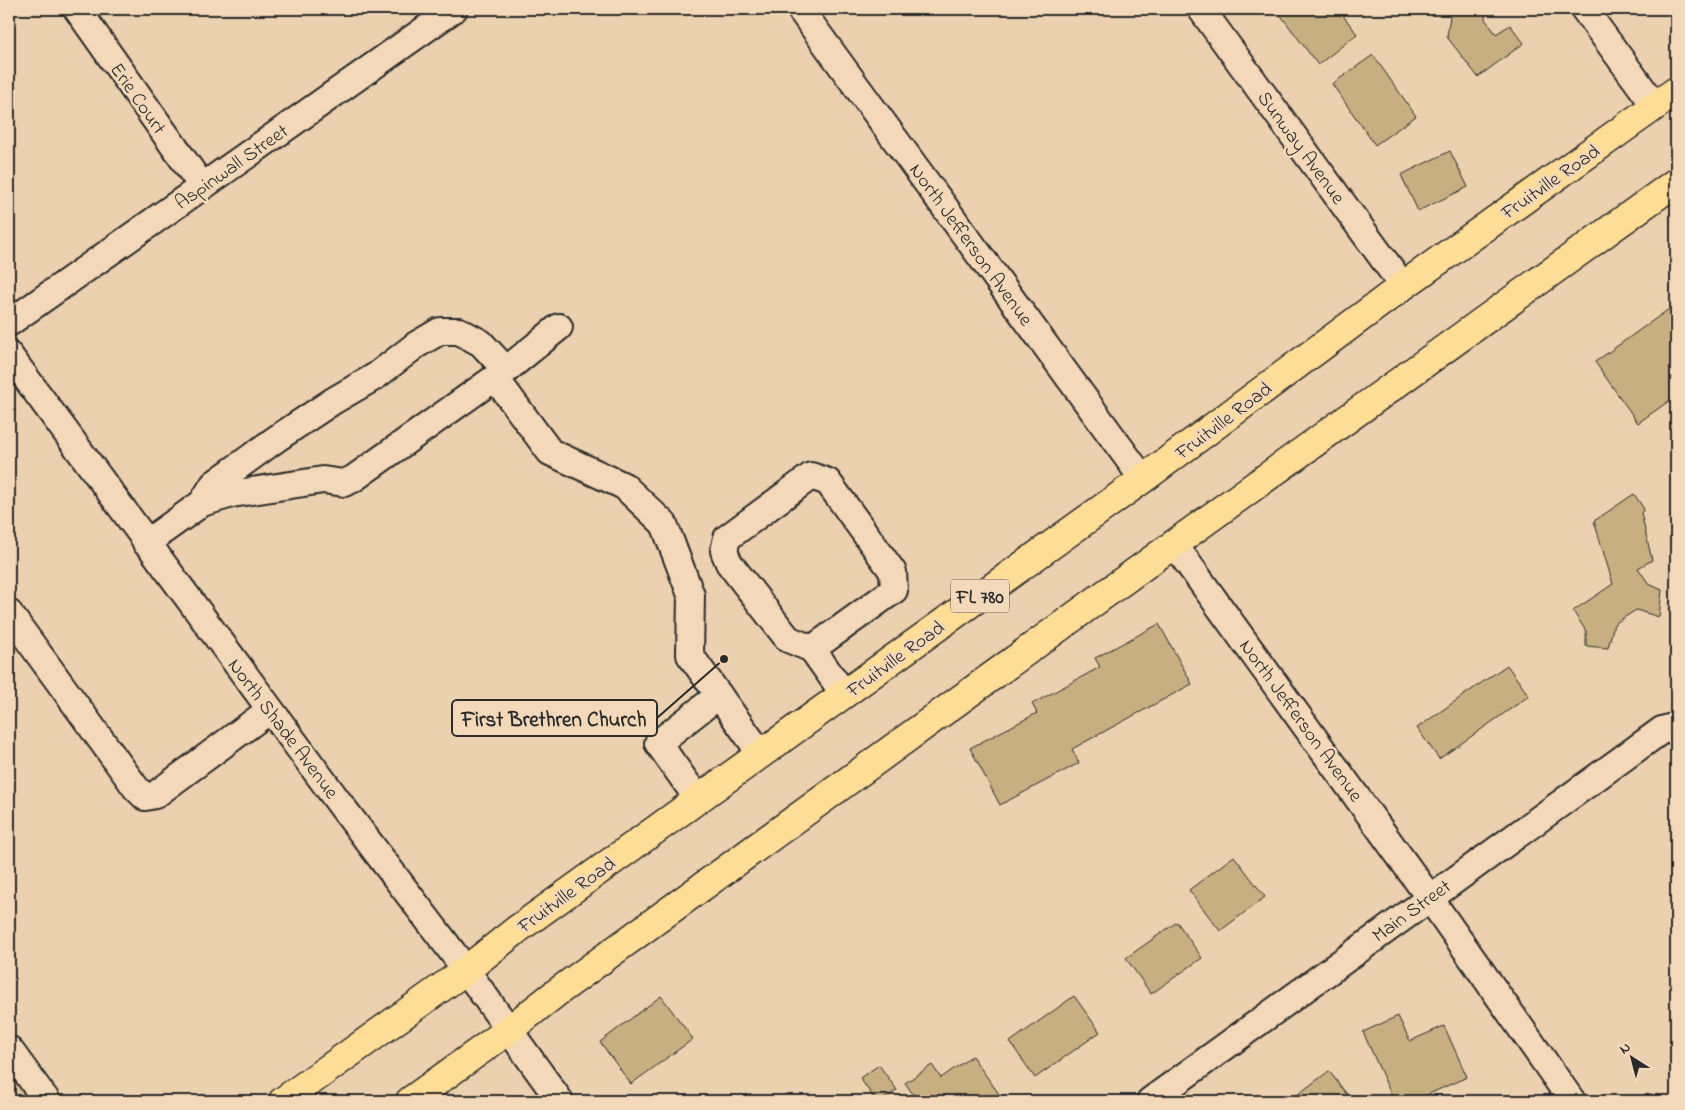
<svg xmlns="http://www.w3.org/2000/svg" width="1685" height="1110" font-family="'Indie Flower',sans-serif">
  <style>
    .built { fill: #dcc49f }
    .building { fill: #c7af81; stroke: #2b2b2b }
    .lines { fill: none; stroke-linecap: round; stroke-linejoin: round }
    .minor-casing { stroke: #2b2b2b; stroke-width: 30 }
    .major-casing { stroke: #2b2b2b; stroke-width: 31 }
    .minor { stroke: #f3d8b9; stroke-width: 26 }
    .major { stroke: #fedd96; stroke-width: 28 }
    .labels { text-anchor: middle; stroke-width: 5; stroke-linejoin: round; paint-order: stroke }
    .shield { fill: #f3d8b9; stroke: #675f56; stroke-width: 1 }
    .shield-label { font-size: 19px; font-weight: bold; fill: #2b2b2b }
    .street-label { font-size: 20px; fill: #2b2b2b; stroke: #f3d8b9 }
    .leader { fill: none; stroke: #2b2b2b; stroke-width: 2 }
    .callout-dot { fill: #2b2b2b; stroke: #f3d8b9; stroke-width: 2 }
    .callout { fill: #f3d8b9; stroke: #2b2b2b; stroke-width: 2 }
    .callout-label { font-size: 21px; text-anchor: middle; font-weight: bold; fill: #2b2b2b }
  </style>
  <rect width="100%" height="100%" fill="#ebd1af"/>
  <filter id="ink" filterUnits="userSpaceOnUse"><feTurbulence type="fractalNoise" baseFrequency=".02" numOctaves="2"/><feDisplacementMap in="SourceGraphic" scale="10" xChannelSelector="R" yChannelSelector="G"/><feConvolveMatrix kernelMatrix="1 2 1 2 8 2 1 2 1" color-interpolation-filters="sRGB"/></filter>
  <g filter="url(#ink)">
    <polygon class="built" points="9,1073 29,1101 9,1101"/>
    <g class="building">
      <polygon points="1276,9 1338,9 1357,34 1318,65"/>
      <polygon points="1451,9 1486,9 1485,19 1496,34 1510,25 1524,43 1478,77 1447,37"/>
      <polygon points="1373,55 1416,116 1375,145 1332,84"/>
      <polygon points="1450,151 1468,187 1418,211 1401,175"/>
      <polygon points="1676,304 1676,396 1638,423 1595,362"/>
      <polygon points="1634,494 1644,509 1641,513 1652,560 1638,568 1649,584 1662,590 1659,617 1636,610 1614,624 1608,648 1586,646 1586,631 1573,611 1613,584 1594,521"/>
      <polygon points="1159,624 1192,684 1072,749 1079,763 1000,805 970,748 1037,713 1032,704 1100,667 1095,658"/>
      <polygon points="1507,665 1529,696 1439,759 1417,728"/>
      <polygon points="1234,856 1265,897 1220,931 1189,890"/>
      <polygon points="1177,922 1202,958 1151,994 1126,958"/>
      <polygon points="661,996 693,1039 631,1084 600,1042"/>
      <polygon points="1074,996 1100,1032 1035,1078 1010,1042"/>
      <polygon points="1398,1016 1410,1041 1444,1026 1467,1077 1413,1101 1394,1101 1363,1032"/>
      <polygon points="972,1056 1004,1101 918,1101 905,1083 932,1065 941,1078"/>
      <polygon points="879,1065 897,1090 881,1101 876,1101 860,1078"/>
      <polygon points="1329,1071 1352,1101 1289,1101"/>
    </g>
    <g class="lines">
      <defs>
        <g id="minor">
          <polyline points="77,9 202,186"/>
          <polyline points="800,9 1143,479"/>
          <polyline points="1201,9 1403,286"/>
          <polyline points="1584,9 1655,106"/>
          <polyline points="9,323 454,9"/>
          <polyline points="9,355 343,808 466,970 560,1101"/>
          <polyline points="506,370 559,327"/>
          <polyline points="496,379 550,452 624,486 664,524 691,595 690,655 761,754"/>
          <polyline points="146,543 202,503 232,494 323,480 344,483 353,479 506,370 481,343 459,331 440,331 416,345 376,376 333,401 276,439 214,484 202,503"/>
          <polyline points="1174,544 1429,897 1572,1101"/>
          <polyline points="9,613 136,788 145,797 155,795 270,710"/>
          <polyline points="812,649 894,590 893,572 828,482 811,476 727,538 724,551 729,563 788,639 812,649 844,694"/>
          <polyline points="698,799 658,743 719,695"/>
          <polyline points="9,1049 47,1101"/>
          <polyline points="1150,1101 1662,730 1676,726"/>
        </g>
        <g id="major">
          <polyline points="283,1101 466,970 519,928 1143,479 1403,286 1676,91"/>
          <polyline points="410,1101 510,1029 556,993 1174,544 1676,182"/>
        </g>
      </defs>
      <use href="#minor" class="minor-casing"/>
      <use href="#major" class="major-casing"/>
      <use href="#minor" class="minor"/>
      <use href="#major" class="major"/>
    </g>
  </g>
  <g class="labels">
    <rect class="shield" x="951" y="579.5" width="58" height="33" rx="4"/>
    <g class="shield-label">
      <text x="980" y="603">FL 780</text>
    </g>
    <g class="street-label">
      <text transform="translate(139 98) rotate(55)" y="7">Erie Court</text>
      <text transform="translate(1302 147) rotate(54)" y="7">Sunway Avenue</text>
      <text transform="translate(231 166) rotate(-35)" y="7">Aspinwall Street</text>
      <text transform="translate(1550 181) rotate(-35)" y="7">Fruitville Road</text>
      <text transform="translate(972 244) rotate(54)" y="7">North Jefferson Avenue</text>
      <text transform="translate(1223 420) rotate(-37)" y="7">Fruitville Road</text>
      <text transform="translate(895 658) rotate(-36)" y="7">Fruitville Road</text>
      <text transform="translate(1302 720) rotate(54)" y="7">North Jefferson Avenue</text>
      <text transform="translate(284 728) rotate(53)" y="7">North Shade Avenue</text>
      <text transform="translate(566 894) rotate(-36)" y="7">Fruitville Road</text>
      <text transform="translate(1411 910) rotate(-36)" y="7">Main Street</text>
    </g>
  </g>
  <path class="leader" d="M724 659L657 718"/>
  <circle class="callout-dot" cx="724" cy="659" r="5"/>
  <rect class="callout" x="452" y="700" width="205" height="36" rx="5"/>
  <g class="callout-label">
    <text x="554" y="726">First Brethren Church</text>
  </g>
  <rect width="1685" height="1110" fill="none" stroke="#f3d8b9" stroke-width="30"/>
  <rect x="15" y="15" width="1655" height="1080" fill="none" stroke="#2b2b2b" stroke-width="2" filter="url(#ink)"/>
  <g transform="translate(1632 1058) rotate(324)" stroke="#f3d8b9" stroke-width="4" paint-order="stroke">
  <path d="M0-4L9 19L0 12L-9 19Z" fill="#2b2b2b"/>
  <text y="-8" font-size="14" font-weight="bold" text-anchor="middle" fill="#2b2b2b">N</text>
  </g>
</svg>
